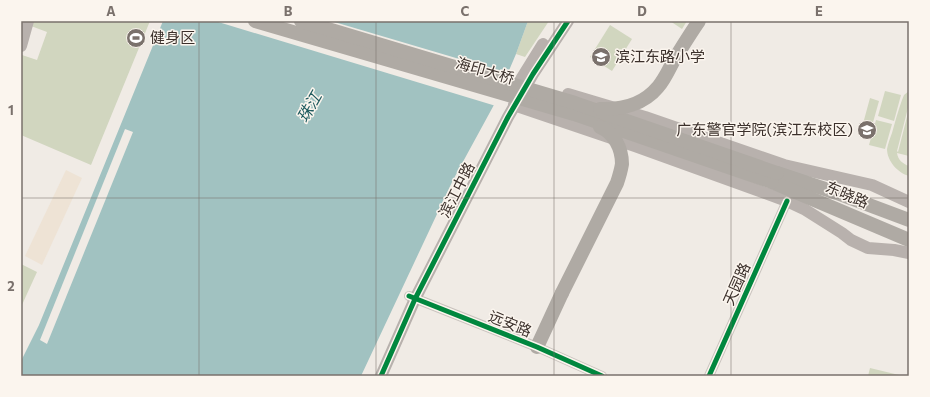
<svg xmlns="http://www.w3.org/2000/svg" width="930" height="397" font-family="Commissioner,'Noto Sans SC',sans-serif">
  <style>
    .green { fill: #d1d6bf }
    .plaza { fill: #eee3d5 }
    .water { fill: #a1c2c1 }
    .pier { fill: #f0ebe5 }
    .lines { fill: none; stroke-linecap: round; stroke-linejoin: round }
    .minor { stroke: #c9c3be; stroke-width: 10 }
    .major { stroke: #b8b1ad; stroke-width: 12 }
    .highway { stroke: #afaaa4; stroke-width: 14 }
    .highway-bridge { stroke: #afaaa4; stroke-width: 14 }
    .cycleway-casing { stroke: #fbf5ee; stroke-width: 8 }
    .cycleway { stroke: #00873e; stroke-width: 5 }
    .grid { fill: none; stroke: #7a716c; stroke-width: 1; stroke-opacity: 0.55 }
    .labels { text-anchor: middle; stroke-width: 3; stroke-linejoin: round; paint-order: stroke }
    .poi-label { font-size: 15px; fill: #3b302b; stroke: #fbf5ee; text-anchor: start }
    .street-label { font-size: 15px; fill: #3b302b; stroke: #fbf5ee }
    .water-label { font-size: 16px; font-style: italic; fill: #1f5a5e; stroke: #fbf5ee }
    .neatline { fill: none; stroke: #7a716c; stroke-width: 1.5 }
    .grid-label { font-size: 13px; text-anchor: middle; font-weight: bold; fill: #7a716c }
  </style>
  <rect width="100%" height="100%" fill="#f0ebe5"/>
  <g class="green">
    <polygon points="32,21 150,21 91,165 21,135 21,59 22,55 37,60 47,32 31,26"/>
    <polygon points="528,21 549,21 525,57 516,54"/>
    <polygon points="670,21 687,21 682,29"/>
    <polygon points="610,25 632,39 612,71 590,57"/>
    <polygon points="885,91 901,95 894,121 878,116"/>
    <path d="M909 91V104L897 151 898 152 909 109V156L897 153C898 160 903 164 909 166V176C898 173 887 161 887 149 888 144 890 138 892 133 895 122 898 111 902 100L904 95Z"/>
    <polygon points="870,98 879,101 870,133 861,131"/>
    <polygon points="876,120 892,124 885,149 869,145"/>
    <polygon points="21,264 37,272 21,307"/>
    <polygon points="870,368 899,375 899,376 868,376"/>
  </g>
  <polygon class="plaza" points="66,170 82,178 42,265 25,256"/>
  <polygon class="water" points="163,21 528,21 516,54 495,103 453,180 361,376 21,376 21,361 39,325"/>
  <g class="pier">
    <polygon points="215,21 331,21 510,74 496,106"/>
    <polygon points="125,129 133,132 47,344 40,340"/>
  </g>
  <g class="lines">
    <g class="minor">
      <polyline points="409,296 537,347 602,376"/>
      <polyline points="709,376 787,201"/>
    </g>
    <g class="major">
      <polyline points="21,46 28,21"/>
      <polyline points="520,81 543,44"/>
      <polyline points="568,94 645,117 784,165 872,185 909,202"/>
      <polyline points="514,105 635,146 787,201 804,209 842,233 851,240 868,248 894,250 909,253"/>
      <polyline points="381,376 415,299 508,117 533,74 568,21"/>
    </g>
    <g class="highway">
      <polyline points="777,173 837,193 909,220"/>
      <polyline points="772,182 909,240"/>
      <polyline points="537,347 562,293"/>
    </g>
    <g class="highway-bridge">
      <polyline points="255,21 574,114 772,182"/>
      <polyline points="301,21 575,103 777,173"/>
      <path d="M600 109C622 110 644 104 658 87 665 79 669 69 674 60 682 47 690 34 699 21"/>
      <path d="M562 293 617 183C619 177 621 170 622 164 622 148 614 133 600 127"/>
    </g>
    <defs>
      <g id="cycleway">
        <polyline points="409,296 537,347 602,376"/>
        <polyline points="381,376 415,299 508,117 533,74 568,21"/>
        <polyline points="709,376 787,201"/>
      </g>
    </defs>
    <use href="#cycleway" class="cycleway-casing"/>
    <use href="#cycleway" class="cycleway"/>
  </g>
  <path class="grid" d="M199 21V376M376 21V376M554 21V376M731 21V376M21 198H909"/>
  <defs>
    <symbol id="stadium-disc" viewBox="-11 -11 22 22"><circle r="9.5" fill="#7a716c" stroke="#fbf5ee"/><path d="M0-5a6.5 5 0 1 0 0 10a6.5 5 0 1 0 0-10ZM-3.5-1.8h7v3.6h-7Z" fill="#fff"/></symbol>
    <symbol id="school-disc" viewBox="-11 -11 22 22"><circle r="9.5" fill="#7a716c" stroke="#fbf5ee"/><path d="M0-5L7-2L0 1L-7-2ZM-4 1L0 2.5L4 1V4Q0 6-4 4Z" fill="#fff"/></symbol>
    <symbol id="university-disc" viewBox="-11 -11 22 22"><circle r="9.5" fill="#7a716c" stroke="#fbf5ee"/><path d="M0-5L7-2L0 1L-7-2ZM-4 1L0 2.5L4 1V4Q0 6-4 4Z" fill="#fff"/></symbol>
  </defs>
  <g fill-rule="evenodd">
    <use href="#stadium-disc" x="125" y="27" width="22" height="22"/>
    <use href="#school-disc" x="590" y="46" width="22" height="22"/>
    <use href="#university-disc" x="856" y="119" width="22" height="22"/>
  </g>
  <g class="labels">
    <g class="poi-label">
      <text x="150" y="43">健身区</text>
      <text x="615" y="62">滨江东路小学</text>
      <text x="853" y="135" text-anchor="end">广东警官学院(滨江东校区)</text>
    </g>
    <g class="street-label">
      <text transform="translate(485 71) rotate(16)" y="5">海印大桥</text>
      <text transform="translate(457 190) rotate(-63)" y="5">滨江中路</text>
      <text transform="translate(847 195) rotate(23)" y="5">东晓路</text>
      <text transform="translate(737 284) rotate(-66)" y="5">天园路</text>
      <text transform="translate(510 324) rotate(22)" y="5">远安路</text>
    </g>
    <g class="water-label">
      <text transform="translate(309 107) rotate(-60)" y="6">珠江</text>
    </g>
  </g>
  <rect width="930" height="397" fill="none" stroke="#fbf5ee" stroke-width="44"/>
  <rect x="22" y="22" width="886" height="353" class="neatline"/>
  <g class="grid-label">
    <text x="111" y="16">A</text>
    <text x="288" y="16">B</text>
    <text x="465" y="16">C</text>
    <text x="642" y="16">D</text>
    <text x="819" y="16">E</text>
    <text x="11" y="115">1</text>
    <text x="11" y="291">2</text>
  </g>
</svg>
